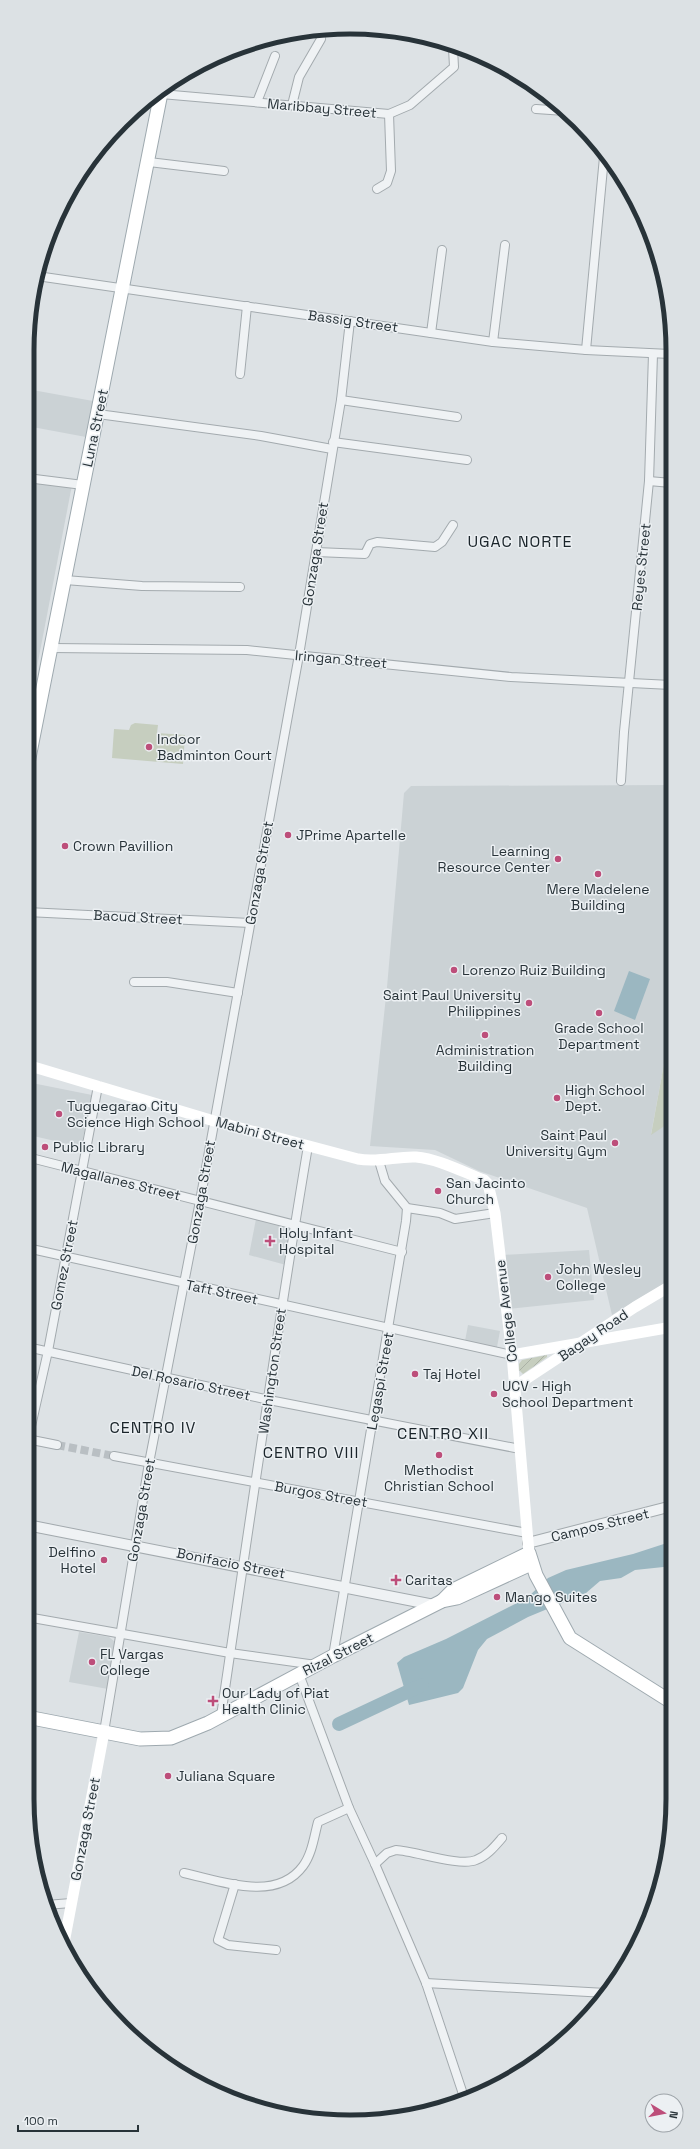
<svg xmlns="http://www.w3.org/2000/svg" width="700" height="2149" font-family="'Space Grotesk',sans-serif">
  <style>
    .built { fill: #cbd2d5 }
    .grass { fill: #c6cebf }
    .garden { fill: url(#garden-furrows) }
    .water { fill: #9bb7c1 }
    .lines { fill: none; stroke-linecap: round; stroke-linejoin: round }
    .river { stroke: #9bb7c1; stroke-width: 14 }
    .minor-tunnel { stroke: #b9bfc3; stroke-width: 8; stroke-dasharray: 8 4; stroke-linecap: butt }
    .minor-casing { stroke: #a3aaae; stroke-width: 10 }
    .tertiary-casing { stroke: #a3aaae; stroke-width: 12 }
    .primary-casing { stroke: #9ea9af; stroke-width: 15 }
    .minor { stroke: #eff2f4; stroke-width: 8 }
    .tertiary { stroke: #eff2f4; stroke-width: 10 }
    .secondary { stroke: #fff; stroke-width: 11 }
    .primary { stroke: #fff; stroke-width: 13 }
    .poi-dot { fill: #bd4e7a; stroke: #ecf0f3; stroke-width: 1.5 }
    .labels { text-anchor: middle; stroke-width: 3; stroke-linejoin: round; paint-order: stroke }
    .street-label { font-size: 14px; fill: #283339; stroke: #ecf0f3 }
    .poi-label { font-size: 14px; fill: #283339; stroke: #ecf0f3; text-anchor: start }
    .quarter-label { font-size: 16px; letter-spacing: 1px; fill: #1a242a; stroke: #ecf0f3 }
    .rim { fill: none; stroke: #283339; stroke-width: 5 }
  </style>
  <defs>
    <pattern id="garden-furrows" width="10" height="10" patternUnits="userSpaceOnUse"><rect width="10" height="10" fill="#c6cebf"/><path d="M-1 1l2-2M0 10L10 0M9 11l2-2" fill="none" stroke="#aab1a5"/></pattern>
  </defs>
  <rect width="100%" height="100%" fill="#dde2e5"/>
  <g class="built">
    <polygon points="27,389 93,401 86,437 27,426"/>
    <polygon points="27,480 72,485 27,719"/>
    <polygon points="671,785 672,1020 651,1134 672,1121 672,1279 612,1315 587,1208 479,1171 435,1150 370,1146 387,987 404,793 411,786"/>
    <polygon points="27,1082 92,1095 81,1147 29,1135 34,1116 27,1114"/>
    <polygon points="256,1219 291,1227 286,1265 249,1255"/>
    <polygon points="589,1250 594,1300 507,1309 502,1255"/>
    <polygon points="468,1325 500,1331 497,1347 465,1341"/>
    <polygon points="79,1632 109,1637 115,1642 108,1689 69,1682"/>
  </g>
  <g class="grass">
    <polygon points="135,723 158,725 157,733 185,735 183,764 112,758 114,729 129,730 131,725"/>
    <polygon points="672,1020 672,1121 651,1135"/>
  </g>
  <polygon class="garden" points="547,1355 547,1357 523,1374 519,1370 519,1364 522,1360"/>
  <g class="water">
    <polygon points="629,971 650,979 635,1020 614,1011"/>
    <polygon points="673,1541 673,1566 635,1570 621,1578 600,1581 586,1593 528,1617 487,1639 478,1650 463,1688 458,1693 409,1705 397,1663 404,1657 446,1639 527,1598 548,1578 566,1570 633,1554"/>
  </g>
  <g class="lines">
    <polyline class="river" points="339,1724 422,1685"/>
    <polyline class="minor-tunnel" points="57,1445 114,1456"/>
    <defs>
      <g id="minor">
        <polyline points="161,94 389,114 410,105 454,67 453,48"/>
        <polyline points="257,102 275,56"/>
        <polyline points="292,105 299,77 321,39"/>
        <polyline points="536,109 565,111"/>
        <polyline points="149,162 224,171"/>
        <polyline points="377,189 387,183 391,171 389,114"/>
        <polyline points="37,276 493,342 586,350 670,354"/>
        <polyline points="431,333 442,250"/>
        <polyline points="493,342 505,245"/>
        <polyline points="586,350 604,157"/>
        <polyline points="240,374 247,306"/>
        <polyline points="341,400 457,417"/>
        <polyline points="98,414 261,436 332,449"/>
        <polyline points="333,442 467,460"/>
        <polyline points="27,478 83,485"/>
        <polyline points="649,481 671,483"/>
        <polyline points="316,552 365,554 370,544 377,542 435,547 442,542 453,525"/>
        <polyline points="65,580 142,586 240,587"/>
        <polyline points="52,648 247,650 511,677 671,685"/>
        <polyline points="621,781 624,732 649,481 653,354"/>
        <polyline points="27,912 250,923"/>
        <polyline points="134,982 167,982 238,993"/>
        <polyline points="27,1157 402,1252"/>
        <polyline points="407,1208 440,1213 455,1219 495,1213"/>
        <polyline points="27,1248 512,1355"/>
        <polyline points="27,1347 269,1400 520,1449"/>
        <polyline points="27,1439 57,1445"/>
        <polyline points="27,1444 48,1351 98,1086"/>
        <polyline points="114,1456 527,1533"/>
        <polyline points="27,1617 230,1653 316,1665"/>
        <polyline points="333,1656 406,1221 407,1208 385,1181 379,1161"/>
        <polyline points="299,1674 349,1808 375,1864 426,1983 464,2097"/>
        <path d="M221 1716C249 1526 276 1335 308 1146"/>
        <polyline points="104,1732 149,1463 200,1201 299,655 341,400 350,321"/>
        <path d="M375 1864 387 1853 396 1850C415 1851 460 1867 476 1860 487 1856 495 1846 502 1838"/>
        <path d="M184 1873C221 1881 276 1903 303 1866 312 1854 314 1837 318 1822L349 1808"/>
        <polyline points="235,1884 218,1940 228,1945 276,1950"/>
        <polyline points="46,1905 71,1903"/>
        <polyline points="426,1983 606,1993"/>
      </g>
      <g id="tertiary">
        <polyline points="27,1525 434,1605"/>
        <polyline points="528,1543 672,1506"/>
      </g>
      <g id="primary">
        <polyline points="27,768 162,88"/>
        <polyline points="442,1601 453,1590 529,1553 536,1575 570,1638 673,1703"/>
        <polyline points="27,1717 140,1739 171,1738 208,1723 333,1656 442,1601 457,1598 531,1564"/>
      </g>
    </defs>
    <use href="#minor" class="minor-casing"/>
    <use href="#tertiary" class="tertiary-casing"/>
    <use href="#primary" class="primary-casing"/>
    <use href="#minor" class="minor"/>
    <use href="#tertiary" class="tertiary"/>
    <g class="secondary">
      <path d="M27 1065 214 1121 358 1159C378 1163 397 1156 416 1157 439 1159 463 1172 484 1180L488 1184 495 1213 512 1355 529 1553"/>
      <polyline points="512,1355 672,1327"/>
      <polyline points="514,1387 635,1307 672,1285"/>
      <polyline points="64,1943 104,1732"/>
    </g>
    <use href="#primary" class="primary"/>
  </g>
  <g class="poi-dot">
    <circle cx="149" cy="747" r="4"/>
    <circle cx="288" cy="835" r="4"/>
    <circle cx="65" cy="846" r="4"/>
    <circle cx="558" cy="859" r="4"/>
    <circle cx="598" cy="874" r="4"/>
    <circle cx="454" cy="970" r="4"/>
    <circle cx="529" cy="1003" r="4"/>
    <circle cx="599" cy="1013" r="4"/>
    <circle cx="485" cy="1035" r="4"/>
    <circle cx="557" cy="1098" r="4"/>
    <circle cx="59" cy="1114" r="4"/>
    <circle cx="615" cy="1143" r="4"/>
    <circle cx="45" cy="1147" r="4"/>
    <circle cx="438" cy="1191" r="4"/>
    <path d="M268 1235h4v4h4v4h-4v4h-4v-4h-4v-4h4z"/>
    <circle cx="548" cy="1277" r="4"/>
    <circle cx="415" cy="1374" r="4"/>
    <circle cx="494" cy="1394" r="4"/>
    <circle cx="439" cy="1455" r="4"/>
    <circle cx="104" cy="1560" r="4"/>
    <path d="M394 1574h4v4h4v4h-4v4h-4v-4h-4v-4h4z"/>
    <circle cx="497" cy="1597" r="4"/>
    <circle cx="92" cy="1662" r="4"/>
    <path d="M211 1695h4v4h4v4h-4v4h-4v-4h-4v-4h4z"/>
    <circle cx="168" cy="1776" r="4"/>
  </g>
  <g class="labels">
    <g class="street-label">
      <text transform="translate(322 108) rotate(5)" y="5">Maribbay Street</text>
      <text transform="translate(353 321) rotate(8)" y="5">Bassig Street</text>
      <text transform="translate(95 428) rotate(-78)" y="5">Luna Street</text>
      <text transform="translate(315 554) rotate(-81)" y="5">Gonzaga Street</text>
      <text transform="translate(641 567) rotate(-84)" y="5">Reyes Street</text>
      <text transform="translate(341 659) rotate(5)" y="5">Iringan Street</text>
      <text transform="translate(259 873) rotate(-80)" y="5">Gonzaga Street</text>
      <text transform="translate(138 917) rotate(3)" y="5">Bacud Street</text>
      <text transform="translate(260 1133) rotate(15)" y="5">Mabini Street</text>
      <text transform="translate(121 1181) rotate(14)" y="5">Magallanes Street</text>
      <text transform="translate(201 1192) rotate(-80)" y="5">Gonzaga Street</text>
      <text transform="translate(64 1265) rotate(-79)" y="5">Gomez Street</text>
      <text transform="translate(222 1292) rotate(12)" y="5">Taft Street</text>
      <text transform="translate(506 1311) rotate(-97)" y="5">College Avenue</text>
      <text transform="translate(593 1335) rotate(-34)" y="5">Bagay Road</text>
      <text transform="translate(272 1371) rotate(-82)" y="5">Washington Street</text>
      <text transform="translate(380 1381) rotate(-80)" y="5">Legaspi Street</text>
      <text transform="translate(191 1383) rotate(12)" y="5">Del Rosario Street</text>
      <text transform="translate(321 1494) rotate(10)" y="5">Burgos Street</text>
      <text transform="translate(141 1510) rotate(-80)" y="5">Gonzaga Street</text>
      <text transform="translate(600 1525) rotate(-14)" y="5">Campos Street</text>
      <text transform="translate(231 1563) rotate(11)" y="5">Bonifacio Street</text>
      <text transform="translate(338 1654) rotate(-27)" y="5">Rizal Street</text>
      <text transform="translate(85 1829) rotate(-79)" y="5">Gonzaga Street</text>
    </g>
    <g class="poi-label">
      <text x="157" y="744">Indoor<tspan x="157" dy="16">Badminton Court</tspan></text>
      <text x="296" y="840">JPrime Apartelle</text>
      <text x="73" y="851">Crown Pavillion</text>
      <text x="550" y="856" text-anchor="end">Learning<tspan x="550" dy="16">Resource Center</tspan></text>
      <text x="598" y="894" text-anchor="middle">Mere Madelene<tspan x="598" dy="16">Building</tspan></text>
      <text x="462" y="975">Lorenzo Ruiz Building</text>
      <text x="521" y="1000" text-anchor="end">Saint Paul University<tspan x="521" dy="16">Philippines</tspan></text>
      <text x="599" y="1033" text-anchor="middle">Grade School<tspan x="599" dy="16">Department</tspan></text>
      <text x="485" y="1055" text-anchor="middle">Administration<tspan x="485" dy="16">Building</tspan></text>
      <text x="565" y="1095">High School<tspan x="565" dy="16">Dept.</tspan></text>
      <text x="67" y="1111">Tuguegarao City<tspan x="67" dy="16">Science High School</tspan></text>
      <text x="607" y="1140" text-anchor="end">Saint Paul<tspan x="607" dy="16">University Gym</tspan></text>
      <text x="53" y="1152">Public Library</text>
      <text x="446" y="1188">San Jacinto<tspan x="446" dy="16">Church</tspan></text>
      <text x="279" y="1238">Holy Infant<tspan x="279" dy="16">Hospital</tspan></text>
      <text x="556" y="1274">John Wesley<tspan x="556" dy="16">College</tspan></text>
      <text x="423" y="1379">Taj Hotel</text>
      <text x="502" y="1391">UCV - High<tspan x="502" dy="16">School Department</tspan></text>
      <text x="439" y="1475" text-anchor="middle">Methodist<tspan x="439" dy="16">Christian School</tspan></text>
      <text x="96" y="1557" text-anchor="end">Delfino<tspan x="96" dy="16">Hotel</tspan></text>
      <text x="405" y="1585">Caritas</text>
      <text x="505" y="1602">Mango Suites</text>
      <text x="100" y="1659">FL Vargas<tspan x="100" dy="16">College</tspan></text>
      <text x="222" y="1698">Our Lady of Piat<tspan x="222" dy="16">Health Clinic</tspan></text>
      <text x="176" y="1781">Juliana Square</text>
    </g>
    <g class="quarter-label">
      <text x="520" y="547">UGAC NORTE</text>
      <text x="153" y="1433">CENTRO IV</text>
      <text x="443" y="1439">CENTRO XII</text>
      <text x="311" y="1458">CENTRO VIII</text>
    </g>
  </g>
  <path d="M0 0H700V2149H0ZM350 34H350A316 316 0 0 1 666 350V1799A316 316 0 0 1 350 2115H350A316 316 0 0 1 34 1799V350A316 316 0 0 1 350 34Z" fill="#dce1e4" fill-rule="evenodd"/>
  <path class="rim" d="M350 34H350A316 316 0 0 1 666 350V1799A316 316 0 0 1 350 2115H350A316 316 0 0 1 34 1799V350A316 316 0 0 1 350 34Z"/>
  <g transform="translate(664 2113) rotate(100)"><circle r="19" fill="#ecf0f3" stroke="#9ea4a9"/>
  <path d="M0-3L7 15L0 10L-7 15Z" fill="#bd4e7a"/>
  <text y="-6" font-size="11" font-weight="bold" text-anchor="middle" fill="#283339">N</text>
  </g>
  <path d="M18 2125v6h120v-6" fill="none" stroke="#283339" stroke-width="2"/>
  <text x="24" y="2125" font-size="12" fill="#283339" stroke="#ecf0f3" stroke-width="3" paint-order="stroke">100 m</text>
</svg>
